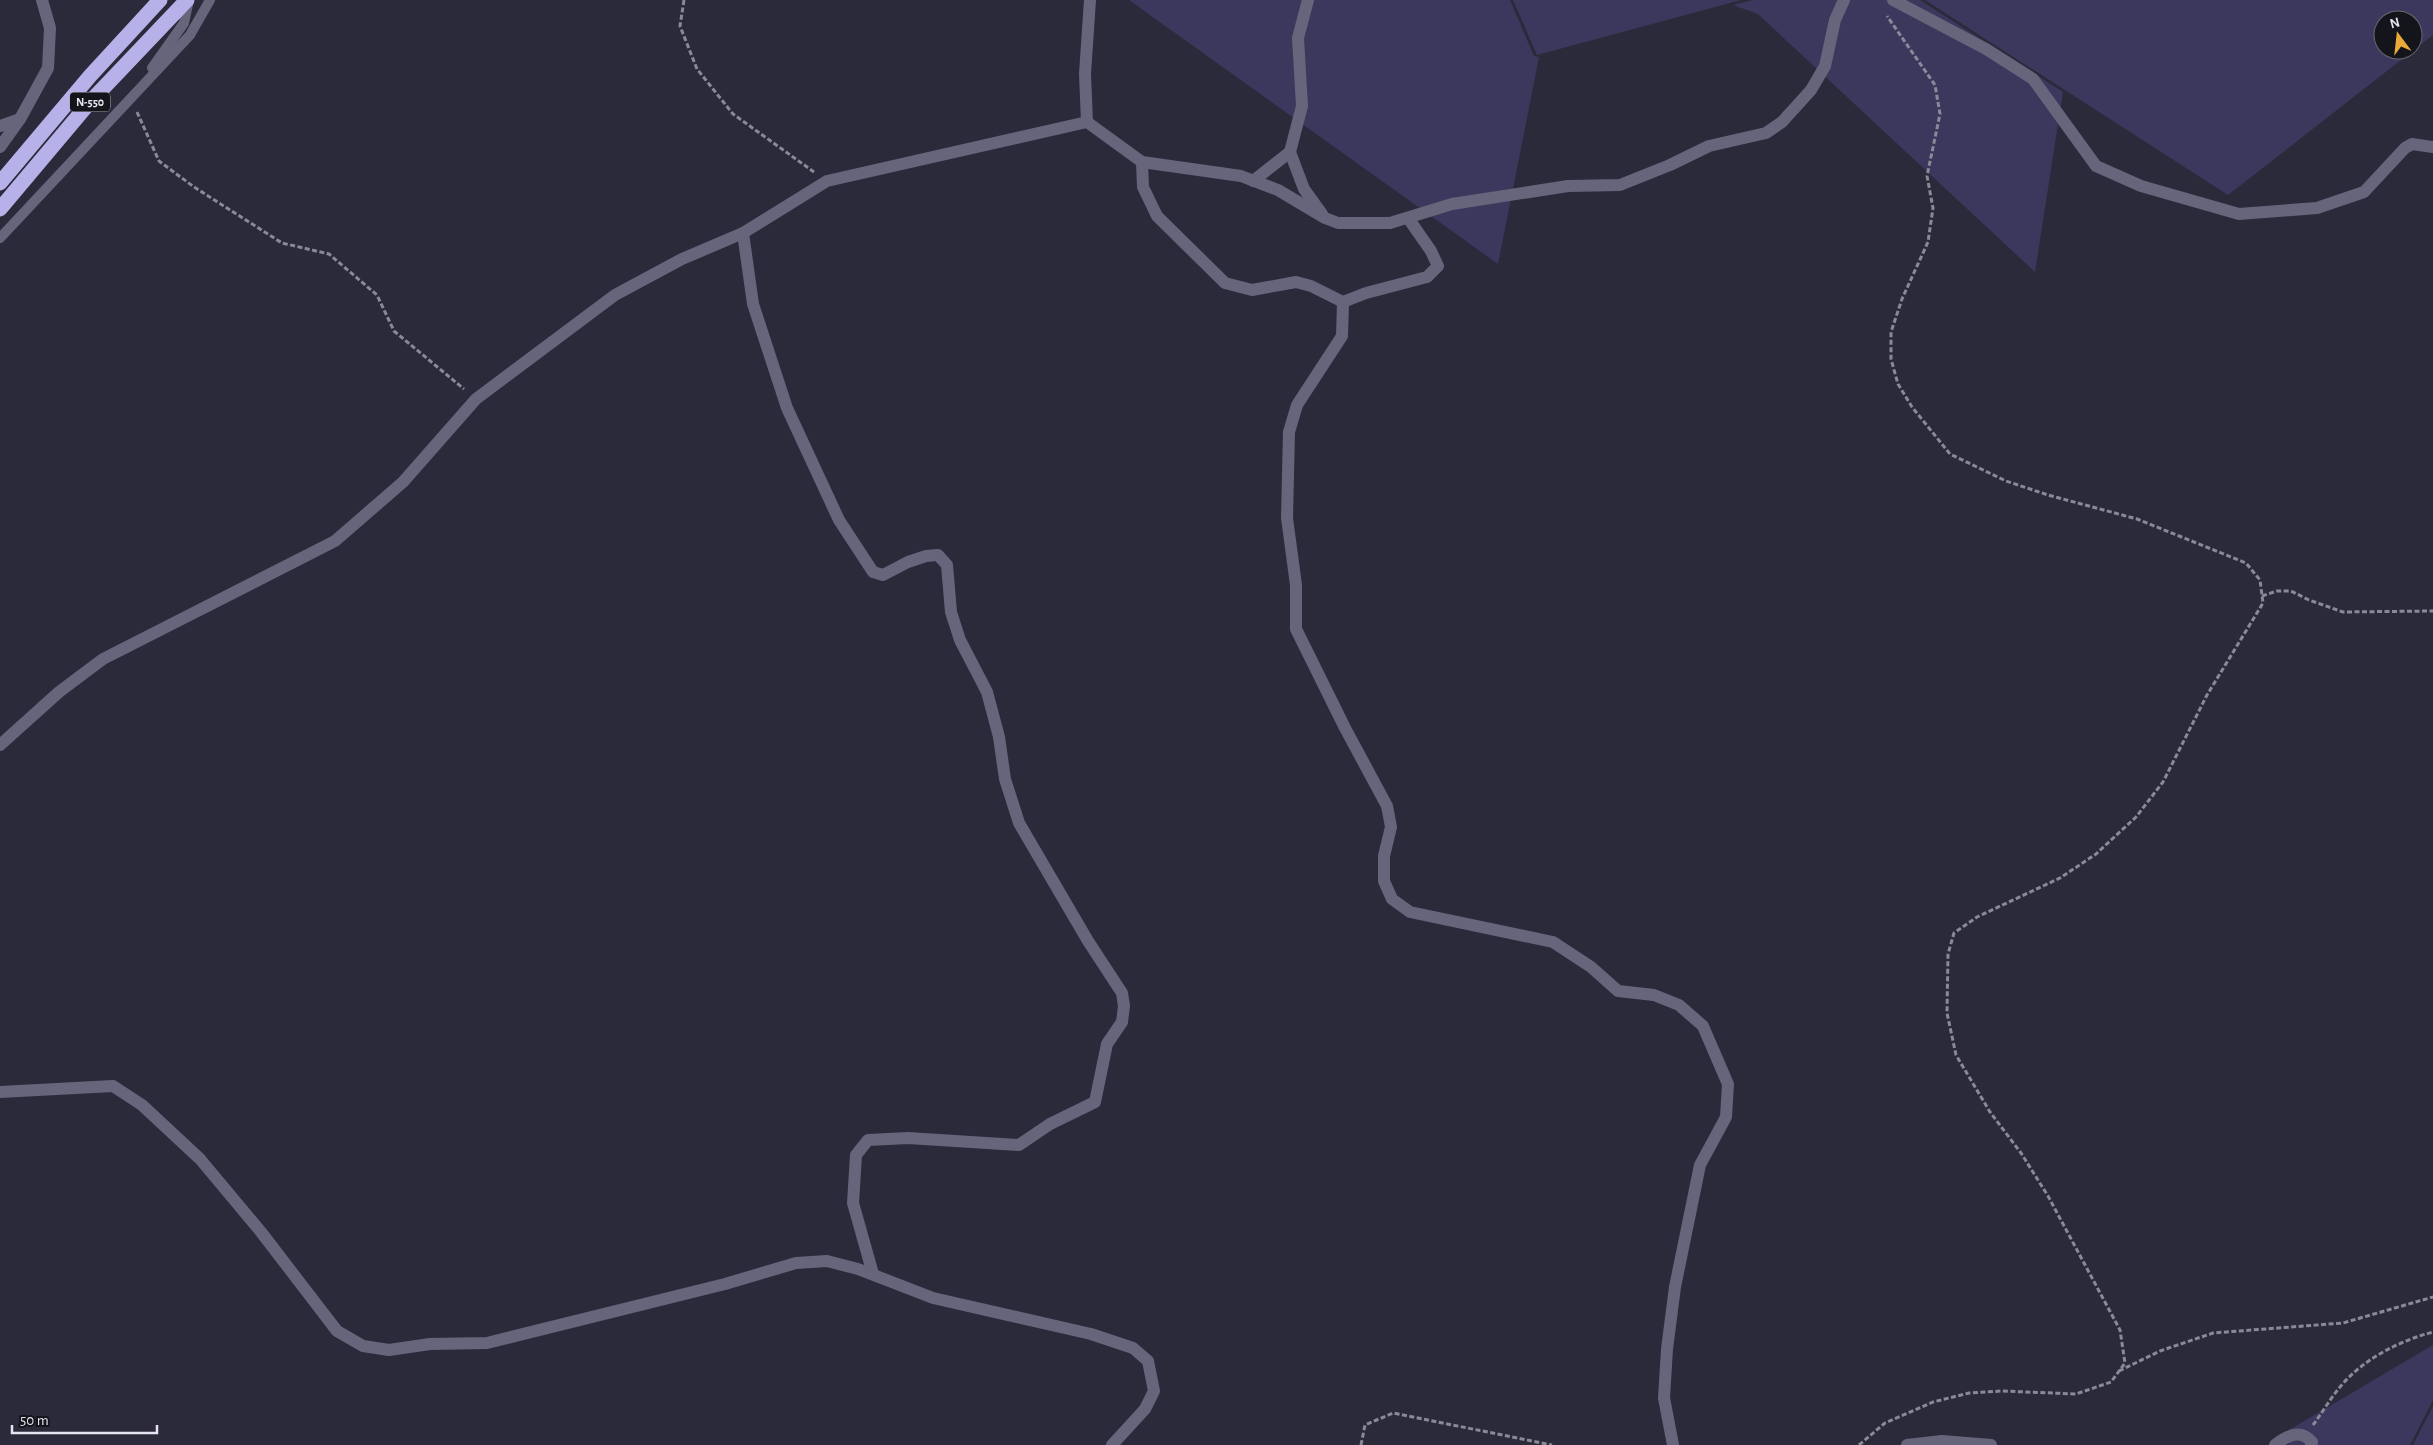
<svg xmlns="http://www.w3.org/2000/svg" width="2433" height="1445" font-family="'Alegreya Sans',sans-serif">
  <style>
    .green { fill: #3c385d; fill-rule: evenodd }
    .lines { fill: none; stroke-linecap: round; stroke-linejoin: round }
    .path { stroke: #8a8998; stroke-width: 3; stroke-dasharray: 5 2.5; stroke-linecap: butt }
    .lane { stroke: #66657b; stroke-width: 10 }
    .street { stroke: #66657b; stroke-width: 12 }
    .highway { stroke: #b6b2e9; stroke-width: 15 }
    .labels { text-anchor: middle; stroke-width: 4; stroke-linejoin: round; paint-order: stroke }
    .shield { fill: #14141b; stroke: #a6a6b0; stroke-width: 1 }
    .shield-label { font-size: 12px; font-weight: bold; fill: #e5e4f0 }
  </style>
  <rect width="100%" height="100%" fill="#2b2a3b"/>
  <g class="green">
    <polygon points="1129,0 1510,0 1534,56 1539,57 1498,264"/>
    <polygon points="1513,0 1741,0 1537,55"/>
    <polygon points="1753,0 1920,0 2063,92 2035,272 1758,14 1733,5"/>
    <path d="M1925 0H2433V35L2228 195ZM2383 20H2413V50H2383Z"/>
    <polygon points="2433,1345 2433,1400 2410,1445 2289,1445 2289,1430"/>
    <polygon points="2433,1406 2433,1445 2413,1445"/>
  </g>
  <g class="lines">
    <g class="path">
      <polyline points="684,0 680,26 697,69 733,114 814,172"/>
      <polyline points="137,112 159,161 194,187 282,243 329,254 377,295 394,331 464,389"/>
      <polyline points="2262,596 2277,591 2291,591 2309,600 2343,612 2433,611"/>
      <polyline points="2119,1371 2160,1351 2213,1333 2343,1323 2433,1297"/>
      <path d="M2313 1425C2322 1413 2330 1399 2340 1387 2363 1359 2399 1341 2433 1332"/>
      <polyline points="1361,1445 1365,1425 1393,1413 1552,1445"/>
      <polyline points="1859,1445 1885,1423 1933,1402 1969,1393 2002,1391 2076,1394 2111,1382 2125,1363 2120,1330 2048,1196 2021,1153 1990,1112 1956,1055 1947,1013 1948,954 1954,933 1977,917 2060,878 2096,854 2136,817 2163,782 2207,695 2263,603 2260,580 2246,563 2137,519 2048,495 2006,481 1950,454 1912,407 1898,384 1891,359 1891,332 1902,299 1928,242 1933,208 1927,176 1940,114 1935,85 1887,16"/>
    </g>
    <g class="lane">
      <polyline points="152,68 184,23 189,0"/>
      <polyline points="0,238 190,35 210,0"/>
    </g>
    <g class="street">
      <polyline points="1308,0 1298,38 1302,106 1290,152 1304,189 1322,214"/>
      <polyline points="1893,0 1986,49 2033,79 2096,166 2141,186 2239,214 2317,208 2364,192 2405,148 2412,144 2433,147"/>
      <polyline points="1087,122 1085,74 1090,0"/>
      <polyline points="0,126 20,119"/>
      <polyline points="0,147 20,119 48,68 50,28 42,0"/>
      <polyline points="1142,162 1143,187 1157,216 1225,283 1252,290 1296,282 1311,286 1343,302"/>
      <polyline points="1253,181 1290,152"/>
      <polyline points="1408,218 1431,251 1438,266 1427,277 1366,293 1343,302 1342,336 1297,405 1289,432 1287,518 1296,585 1296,629 1345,728 1387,806 1391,827 1384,856 1384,881 1392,899 1410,912 1553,942 1591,967 1618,991 1654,995 1679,1005 1703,1026 1728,1084 1726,1117 1700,1165 1675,1287 1667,1349 1664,1398 1673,1445"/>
      <polyline points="743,233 753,304 787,408 839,520 873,572 883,575 908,562 926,556 938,555 947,565 951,612 960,640 987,692 999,737 1005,779 1019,823 1088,941 1122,993 1124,1006 1122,1022 1107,1044 1095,1102 1050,1124 1019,1145 908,1138 868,1140 856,1155 853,1203 873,1274"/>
      <polyline points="0,745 59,692 103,659 335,541 403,482 476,399 615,295 682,259 743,233 827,181 1087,122 1142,162 1241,176 1278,190 1325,218 1338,223 1390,223 1452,204 1568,186 1620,185 1670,165 1709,146 1766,133 1782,122 1811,90 1825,66 1835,20 1844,0"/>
      <polyline points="0,1092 113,1086 142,1105 200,1159 261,1232 337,1331 363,1346 389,1350 430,1344 487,1343 725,1284 796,1263 827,1261 858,1269 933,1298 1091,1334 1133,1348 1148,1361 1154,1391 1145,1409 1112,1445"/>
      <polyline points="1907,1445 1942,1441 1991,1445"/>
      <path d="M2275 1445C2288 1435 2300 1429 2312 1442L2311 1445"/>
    </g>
    <g class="highway">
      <polyline points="0,183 90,76 160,0"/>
      <polyline points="0,209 90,102 187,0"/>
    </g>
  </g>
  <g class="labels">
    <rect class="shield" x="70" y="92.5" width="40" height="19" rx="4"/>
    <g class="shield-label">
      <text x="90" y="106">N-550</text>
    </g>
  </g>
  <g transform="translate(2398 35) rotate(345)"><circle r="24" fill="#14141b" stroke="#686770"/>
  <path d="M0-4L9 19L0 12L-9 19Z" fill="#eaaa38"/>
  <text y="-8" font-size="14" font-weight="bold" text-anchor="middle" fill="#e5e4f0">N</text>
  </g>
  <path d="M12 1425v8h145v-8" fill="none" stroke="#e5e4f0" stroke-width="2.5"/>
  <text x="20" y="1425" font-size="15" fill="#e5e4f0" stroke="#14141b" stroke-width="4" paint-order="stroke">50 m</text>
</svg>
